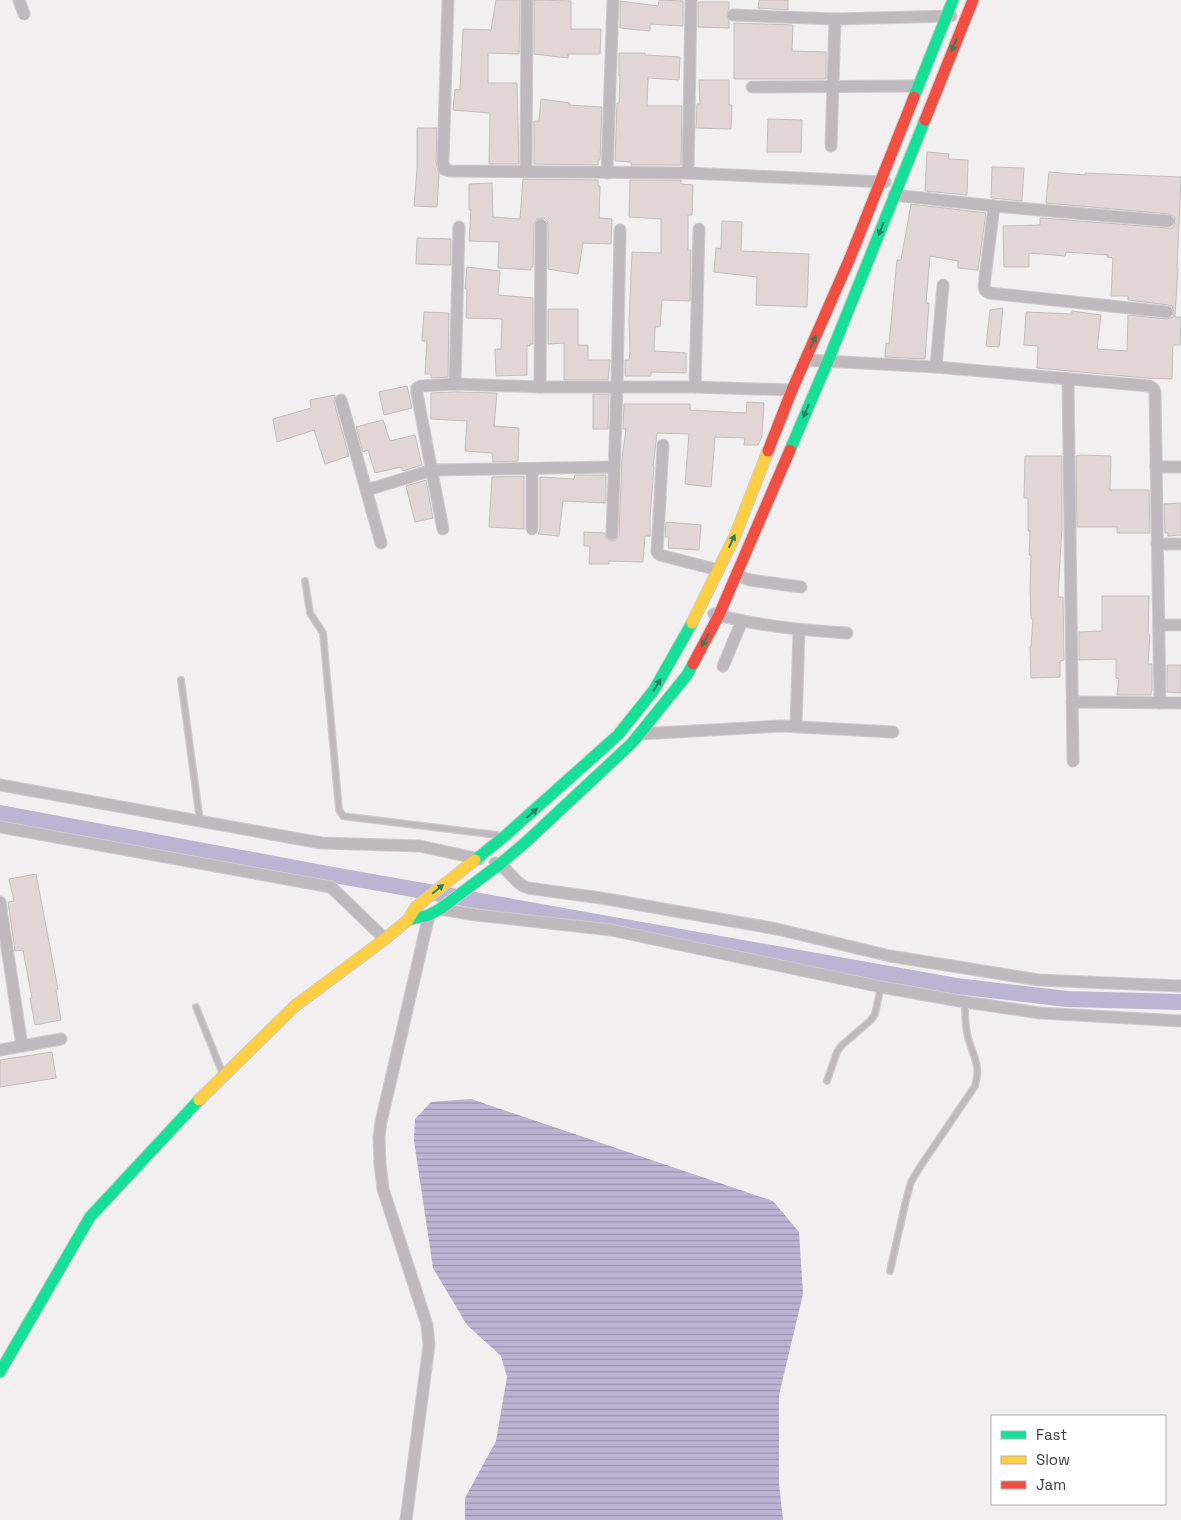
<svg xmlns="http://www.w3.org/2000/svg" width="1181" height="1520" font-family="'Space Grotesk',sans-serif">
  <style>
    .water { fill: url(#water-rules) }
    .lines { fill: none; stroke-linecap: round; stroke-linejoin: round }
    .canal { stroke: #bcb4d3; stroke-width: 16 }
    .building { fill: #e1d6d4; stroke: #c0bebe }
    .lane-casing { stroke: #cdcbcc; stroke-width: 8 }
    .street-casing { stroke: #cdcbcc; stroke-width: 13 }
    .fast-casing { stroke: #cdcbcc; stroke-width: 13 }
    .slow-casing { stroke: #cdcbcc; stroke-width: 13 }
    .jam-casing { stroke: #cdcbcc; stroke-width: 13 }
    .lane { stroke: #bfb9be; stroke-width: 5.5 }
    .street { stroke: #bfb9be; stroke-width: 11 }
    .fast { stroke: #16e098; stroke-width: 11 }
    .slow { stroke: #ffcf43; stroke-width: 11 }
    .jam { stroke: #f24e42; stroke-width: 11 }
    .oneway { fill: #2e7e61 }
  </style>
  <defs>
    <pattern id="water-rules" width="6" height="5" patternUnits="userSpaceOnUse" patternTransform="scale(1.25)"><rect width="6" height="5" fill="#bcb4d3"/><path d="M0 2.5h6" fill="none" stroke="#9a94ac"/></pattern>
  </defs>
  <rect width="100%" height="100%" fill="#f1eff0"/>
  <polygon class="water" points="471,1099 773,1201 799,1232 803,1294 779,1395 779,1484 783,1520 465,1520 465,1498 496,1441 507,1377 501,1356 467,1325 433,1268 414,1141 415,1119 431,1102"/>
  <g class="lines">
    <polyline class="canal" points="0,813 328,874 956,986 1067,999 1181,1002"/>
  </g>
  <g class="building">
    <polygon points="496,0 520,0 519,54 488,53 488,83 517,83 519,164 489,164 490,113 453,110 455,89 460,90 463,29 491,30"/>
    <polygon points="534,0 571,1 571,29 601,29 600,54 568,54 568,58 534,54"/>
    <polygon points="659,0 683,1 683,26 650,24 650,31 620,28 620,1 658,6"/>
    <polygon points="759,0 788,0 788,10 758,8"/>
    <polygon points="698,2 729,2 729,9 726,15 729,21 729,28 698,27"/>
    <polygon points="734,23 793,25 792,51 826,52 826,79 734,79"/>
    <polygon points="619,53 645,53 645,55 680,57 679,80 648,78 647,106 682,106 681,165 631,165 631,162 615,161 617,103 619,103 620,75 619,76"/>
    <polygon points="699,80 729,80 729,105 732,105 731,129 696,128 697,104 700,104"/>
    <polygon points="541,99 570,103 569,105 602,107 600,160 598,160 598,165 534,164 534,121 539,121"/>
    <polygon points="768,119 802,120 801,152 767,152"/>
    <polygon points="417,128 437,128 436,162 439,174 437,207 414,206 417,170"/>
    <polygon points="927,152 949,154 948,159 968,160 967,195 925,191"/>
    <polygon points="992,167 1024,168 1022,201 991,198"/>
    <polygon points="1049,172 1085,175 1085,173 1181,177 1177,269 1178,269 1175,317 1181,317 1180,345 1173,345 1172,379 1146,378 1037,368 1038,346 1024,345 1026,312 1072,314 1072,311 1101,315 1097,349 1127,351 1128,315 1167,319 1173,317 1174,312 1172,306 1168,305 1128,300 1128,296 1111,296 1113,258 1107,257 1108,255 1066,252 1065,256 1029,253 1029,267 1004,267 1003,226 1040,225 1040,218 1044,218 1167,228 1172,228 1174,225 1175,217 1169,214 1046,203"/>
    <polygon points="523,179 598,180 598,186 600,186 599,218 612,219 611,244 583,243 578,274 548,269 548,225 547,221 544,218 537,219 534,224 533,267 531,267 531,270 498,268 499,242 469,241 471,210 469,210 469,184 492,183 493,217 520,219"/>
    <polygon points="630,180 681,180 681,184 693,185 692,215 688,215 688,250 691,250 690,301 662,300 660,327 655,327 654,351 686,353 686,373 651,372 651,376 625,376 625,360 629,360 630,352 629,321 632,252 661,253 661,219 629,217"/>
    <polygon points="911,204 986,213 978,270 958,268 958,261 930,256 926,303 929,303 925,359 885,357 886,343 889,344 897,260 901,260"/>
    <polygon points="722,221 742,222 741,251 809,254 807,307 756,305 757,277 714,272 716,248 721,249"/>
    <polygon points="417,238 451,239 451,265 416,264"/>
    <polygon points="467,267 500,271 498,295 533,298 533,344 530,344 530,346 527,345 527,375 496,376 495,349 501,349 502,319 466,318 467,289 465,289"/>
    <polygon points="1003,308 999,347 986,346 990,310"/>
    <polygon points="548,309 578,309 578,345 588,345 588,360 610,360 608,380 564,380 564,343 548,344"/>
    <polygon points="424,312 449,313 448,377 431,378 431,374 425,374 427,341 422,341"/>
    <polygon points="407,386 412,408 384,415 379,392"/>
    <polygon points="455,392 497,393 494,426 519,428 518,461 493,462 492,453 465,451 467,421 431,419 431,393"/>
    <polygon points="593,394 609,394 608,429 593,429"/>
    <polygon points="335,395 334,402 349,456 325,464 314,430 277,442 273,419 311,408 310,400"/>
    <polygon points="747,402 764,403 762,436 758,445 744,445 745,438 715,437 711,487 685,484 689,434 657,433 653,467 654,467 650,517 650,536 645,536 643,562 609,561 609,564 589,564 590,546 584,546 584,532 605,533 606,538 611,541 616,540 619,535 622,458 626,429 623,429 624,404 690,404 690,410 746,413"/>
    <polygon points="383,420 390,441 415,435 422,465 403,471 401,467 375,473 368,450 363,452 356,427"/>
    <polygon points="1081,455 1111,456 1110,490 1149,490 1150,533 1117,533 1117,527 1077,527 1076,456"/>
    <polygon points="1025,456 1062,456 1062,527 1058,597 1063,597 1064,660 1060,661 1060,677 1031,678 1030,646 1031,646 1033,619 1031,619 1030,588 1031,555 1029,555 1030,531 1028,531 1028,498 1024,498"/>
    <polygon points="575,475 606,475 606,503 563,501 559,536 538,534 540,529 540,477 574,479"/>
    <polygon points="524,476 524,529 489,527 492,477"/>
    <polygon points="426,480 433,518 415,522 406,486"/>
    <polygon points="1181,503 1181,535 1168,536 1168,533 1165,533 1164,504"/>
    <polygon points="666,522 701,525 699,550 668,548 669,537 665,537"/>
    <polygon points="1102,596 1149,596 1148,634 1150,635 1148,664 1152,664 1152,691 1151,691 1151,695 1117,695 1119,679 1116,678 1116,659 1079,660 1079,632 1102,631"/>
    <polygon points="1167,665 1181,665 1181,693 1167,692"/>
    <polygon points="36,874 58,989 56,990 61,1020 35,1025 30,998 32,998 23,950 15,951 8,902 14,901 9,879"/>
    <polygon points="52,1052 56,1078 0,1087 0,1060"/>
  </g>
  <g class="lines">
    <defs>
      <g id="lane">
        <polyline points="305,581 310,613 323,633 339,810 343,816 350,817 497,835"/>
        <polyline points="181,680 200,821"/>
        <polyline points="196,1007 222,1072"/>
        <polyline points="827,1081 837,1052 841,1046 871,1020 875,1014 881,987"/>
        <path d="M890 1271 906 1200 911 1182 920 1167 975 1086C982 1063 971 1054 967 1033 965 1023 965 1012 965 1002"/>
      </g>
      <g id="street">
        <polyline points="19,0 24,14"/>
        <polyline points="448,0 443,162 444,169 450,171 688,173 885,182"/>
        <polyline points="733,15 835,19 951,16"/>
        <polyline points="752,87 918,86"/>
        <polyline points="831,146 835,19"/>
        <polyline points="526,172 527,0"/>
        <polyline points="607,173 613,0"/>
        <polyline points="688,173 691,0"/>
        <polyline points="894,195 994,206 1168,221"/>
        <polyline points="994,206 984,286 985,290 989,293 1167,312"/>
        <polyline points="805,360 936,367 1149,386 1153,388 1155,392 1160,703"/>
        <polyline points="936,367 943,285"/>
        <polyline points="1068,379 1073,761"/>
        <polyline points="455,384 459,227"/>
        <polyline points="540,387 541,225"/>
        <polyline points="695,387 699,229"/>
        <polyline points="341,400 381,543"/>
        <polyline points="663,445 657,552 660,555 718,570"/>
        <polyline points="1156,467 1181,467"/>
        <polyline points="367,490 432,470 614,467"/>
        <polyline points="443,529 417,394 417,388 421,386 455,384 540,387 695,387 792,390"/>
        <polyline points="532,529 532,469"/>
        <polyline points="612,534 617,387 620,230"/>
        <polyline points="1157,544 1181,544"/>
        <polyline points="737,573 744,578 750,580 801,587"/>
        <path d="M714 614C758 626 802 630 847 633"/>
        <polyline points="1159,625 1181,625"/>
        <polyline points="723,666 742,621"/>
        <polyline points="1072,702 1181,703"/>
        <polyline points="796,726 799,630"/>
        <polyline points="640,734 781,726 893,732"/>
        <polyline points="0,785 321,843 420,846 479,859"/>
        <polyline points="0,827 331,887 385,939"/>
        <path d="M495 863C508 866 514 884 528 888L601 898 777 929 890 956 1039 980 1181 986"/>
        <polyline points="0,902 22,1046"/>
        <polyline points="440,909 476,915 611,930 881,987 965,1002 1040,1013 1181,1021"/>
        <polyline points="0,1050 61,1039"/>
        <polyline points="406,1520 429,1345 427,1325 383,1189 380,1164 379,1137 381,1122 429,915"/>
      </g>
      <g id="fast">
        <polyline points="914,97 953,0"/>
        <polyline points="790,450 828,361 925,120"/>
        <polyline points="475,860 505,836 618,735 654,690 692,623"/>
        <polyline points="408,920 429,915 440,909 500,864 525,843 632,743 687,675 693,664"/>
        <polyline points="0,1372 90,1217 199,1100"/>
      </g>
      <g id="slow">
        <polyline points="692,623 735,536 768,451"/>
        <polyline points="199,1100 295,1006 385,939 408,920 416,907 475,860"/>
      </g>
      <g id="jam">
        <polyline points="925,120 973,0"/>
        <polyline points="768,451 792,390 850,258 914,97"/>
        <polyline points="693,664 719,615 790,450"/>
      </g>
    </defs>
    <use href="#lane" class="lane-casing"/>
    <use href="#street" class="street-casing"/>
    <use href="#fast" class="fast-casing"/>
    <use href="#slow" class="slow-casing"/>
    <use href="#jam" class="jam-casing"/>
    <use href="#lane" class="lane"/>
    <use href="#street" class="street"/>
    <use href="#fast" class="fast"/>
    <use href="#slow" class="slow"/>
    <use href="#jam" class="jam"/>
  </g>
  <defs><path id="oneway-solid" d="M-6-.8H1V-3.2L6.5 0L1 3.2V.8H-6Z" transform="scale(1.25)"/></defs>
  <g class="oneway">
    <use href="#oneway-solid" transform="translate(954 45) rotate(112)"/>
    <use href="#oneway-solid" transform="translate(881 229) rotate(112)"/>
    <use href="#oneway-solid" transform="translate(813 342) rotate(-66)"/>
    <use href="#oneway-solid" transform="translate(806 411) rotate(113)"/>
    <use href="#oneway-solid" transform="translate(732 541) rotate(-65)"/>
    <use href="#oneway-solid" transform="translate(705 640) rotate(118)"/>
    <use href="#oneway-solid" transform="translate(657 685) rotate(-58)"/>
    <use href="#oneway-solid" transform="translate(532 813) rotate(-42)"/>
    <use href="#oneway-solid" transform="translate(438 889) rotate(-39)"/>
  </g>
  <rect x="991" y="1415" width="175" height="90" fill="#ffffff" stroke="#b2b1b1"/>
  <rect x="1001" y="1431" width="25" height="8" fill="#16e098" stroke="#b2b1b1"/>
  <text x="1036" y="1440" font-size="15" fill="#3e3c3c">Fast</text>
  <rect x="1001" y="1456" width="25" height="8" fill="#ffcf43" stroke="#b2b1b1"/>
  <text x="1036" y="1465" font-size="15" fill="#3e3c3c">Slow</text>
  <rect x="1001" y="1481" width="25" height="8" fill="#f24e42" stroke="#b2b1b1"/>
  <text x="1036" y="1490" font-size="15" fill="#3e3c3c">Jam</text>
</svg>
